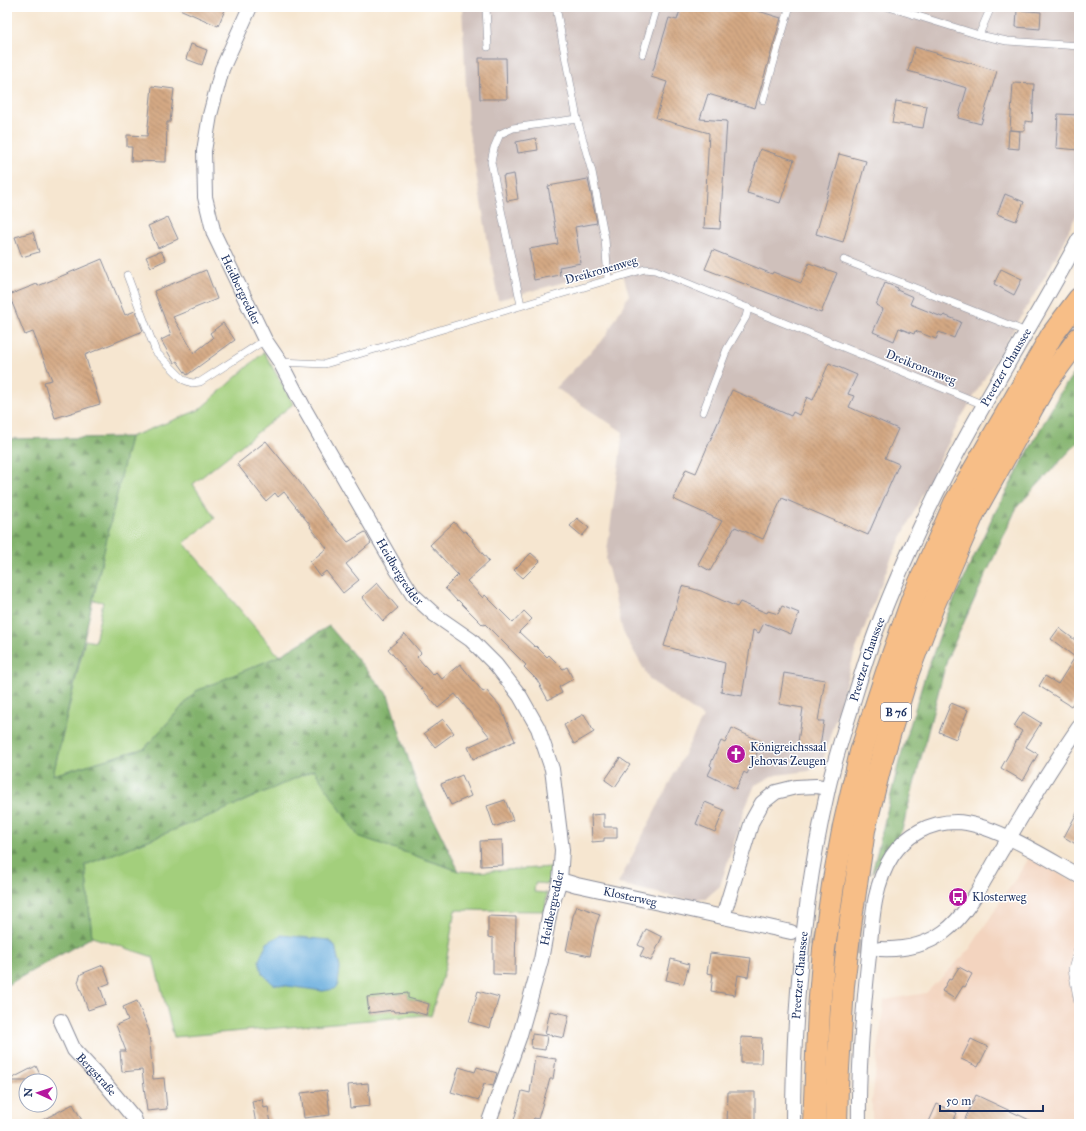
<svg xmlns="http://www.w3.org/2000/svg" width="1086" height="1131" font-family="'IM FELL Great Primer',serif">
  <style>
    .built { fill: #f3d4bf }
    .industrial { fill: #cfc0bb }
    .green { fill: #a3cf7c; stroke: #5f7f6d; fill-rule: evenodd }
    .forest { fill: url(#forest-firs); stroke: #4e7065 }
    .water { fill: #66acdc; stroke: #406e9d }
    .building { fill: url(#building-back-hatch) }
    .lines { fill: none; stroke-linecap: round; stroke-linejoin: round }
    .minor-tunnel { stroke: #cac1b9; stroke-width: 14; stroke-dasharray: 14 7; stroke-linecap: butt }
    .service-casing { stroke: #888a97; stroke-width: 8 }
    .minor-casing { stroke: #888a97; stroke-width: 16 }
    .trunk-casing { stroke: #888a97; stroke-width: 24 }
    .service { stroke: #fff; stroke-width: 7 }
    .minor { stroke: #fff; stroke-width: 14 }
    .trunk { stroke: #f7be87; stroke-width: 22 }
    .labels { text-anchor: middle; stroke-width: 3; stroke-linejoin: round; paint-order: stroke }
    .shield { fill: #fff; stroke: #5f6d8e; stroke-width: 1 }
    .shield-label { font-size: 11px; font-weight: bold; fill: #1b2f5e }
    .street-label { font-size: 12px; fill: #1b2f5e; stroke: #fff }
    .poi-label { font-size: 12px; fill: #1b2f5e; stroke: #fff; text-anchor: start }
  </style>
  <defs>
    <pattern id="forest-firs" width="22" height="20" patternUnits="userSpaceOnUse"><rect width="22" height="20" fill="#82b26c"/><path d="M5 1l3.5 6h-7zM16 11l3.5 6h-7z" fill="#6a915c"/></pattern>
    <pattern id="building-back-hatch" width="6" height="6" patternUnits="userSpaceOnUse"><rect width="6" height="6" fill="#d4a984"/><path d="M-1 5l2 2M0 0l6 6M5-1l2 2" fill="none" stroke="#ab8a6f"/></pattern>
  </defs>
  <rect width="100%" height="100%" fill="#fff"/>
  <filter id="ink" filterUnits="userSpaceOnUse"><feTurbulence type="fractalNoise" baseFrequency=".025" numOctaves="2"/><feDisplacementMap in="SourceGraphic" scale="8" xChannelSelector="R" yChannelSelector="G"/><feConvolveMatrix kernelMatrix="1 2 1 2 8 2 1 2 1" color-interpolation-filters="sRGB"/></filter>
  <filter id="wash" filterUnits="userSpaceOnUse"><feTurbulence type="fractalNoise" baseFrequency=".012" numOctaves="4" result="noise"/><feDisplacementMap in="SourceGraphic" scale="16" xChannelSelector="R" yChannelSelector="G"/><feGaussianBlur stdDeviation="0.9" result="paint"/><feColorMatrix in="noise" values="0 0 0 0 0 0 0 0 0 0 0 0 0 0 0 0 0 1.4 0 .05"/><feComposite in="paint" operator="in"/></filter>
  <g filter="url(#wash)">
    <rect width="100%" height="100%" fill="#f6e6d0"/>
    <polygon class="built" points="1029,858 1079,884 1079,1124 872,1124 872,1101 884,1000 926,993 969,950"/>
    <polygon class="industrial" points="462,7 1079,7 1079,210 1050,268 961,418 927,485 890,561 855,652 822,763 809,771 776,775 755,785 744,811 720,886 705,899 679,898 618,884 703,717 650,680 623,632 606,559 623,432 556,388 605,337 629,295 621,267 498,300 468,127"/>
    <g class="green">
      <polygon points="264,352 293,404 193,484 215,518 184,543 279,656 196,691 145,748 53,775 85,640 95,642 103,602 93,600 130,437 199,410"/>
      <path d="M314 770 359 836 459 871 477 872 551 867 549 884 535 883 534 892 547 893 545 911 455 910 445 968 431 1016 426 1015 174 1037 153 957 92 937 85 865 217 813ZM328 940 335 946 340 968 323 991 306 988ZM408 993V998L429 1004 426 1015 409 1010 394 1012 393 1010 369 1013 367 997Z"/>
    </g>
    <g class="forest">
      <polygon points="1079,366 1079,441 1017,507 947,659 902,830 872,873 899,762 925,676 948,613 991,520 1060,393"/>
      <polygon points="130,437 53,775 145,748 196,691 279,656 329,626 388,695 417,786 459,871 358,836 314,770 217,813 85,865 92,937 7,985 7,439"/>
    </g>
    <polygon class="water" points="281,935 328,940 335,946 340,968 338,985 334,989 323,991 273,984 262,973 259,960 267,943"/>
    <g id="blocks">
      <g class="building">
        <polygon points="175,7 218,7 225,10 218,26"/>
        <polygon points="681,7 745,7 781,18 755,108 708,94 700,119 727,121 720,229 704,228 709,133 656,118 667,82 651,77 669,18 677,20"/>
        <polygon points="1017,10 1041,12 1040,29 1016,27"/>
        <polygon points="191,44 207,50 202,65 186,59"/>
        <polygon points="915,47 997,71 981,124 958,118 967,88 908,71"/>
        <polygon points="479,58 506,58 507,99 480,99"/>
        <polygon points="1013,83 1034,84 1032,122 1025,121 1025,131 1010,130"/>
        <polygon points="152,86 174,89 170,122 167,122 166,162 131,161 132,147 127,147 127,135 147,136"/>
        <polygon points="896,101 927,106 923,128 892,123"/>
        <polygon points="1058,114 1079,115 1079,150 1056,148"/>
        <polygon points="1009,130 1020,131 1019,149 1008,148"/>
        <polygon points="536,138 538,150 518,153 516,142"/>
        <polygon points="760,149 794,160 780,203 747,193"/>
        <polygon points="839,154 866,161 843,242 816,234"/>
        <polygon points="514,174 518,199 507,201 503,176"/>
        <polygon points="588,179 597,223 575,227 581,263 559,267 560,275 534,280 529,249 558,244 548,186"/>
        <polygon points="1005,194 1024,202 1016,221 997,214"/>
        <polygon points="168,217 178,239 158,248 148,226"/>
        <polygon points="33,232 39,252 22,257 15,237"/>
        <polygon points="713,250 772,274 773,272 801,283 809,263 837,273 821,313 705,269"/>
        <polygon points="161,251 166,260 151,267 146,257"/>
        <polygon points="102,259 125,315 135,311 143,331 85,355 100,404 55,418 44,382 52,380 33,332 25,335 9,295 37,284 38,286"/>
        <polygon points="1001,269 1022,279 1014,295 994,284"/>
        <polygon points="206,270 217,299 173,317 194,353 213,338 210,333 223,323 235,340 187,375 177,361 174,363 161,340 171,335 154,291"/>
        <polygon points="885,283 898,288 897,290 913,297 910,304 942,317 944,315 961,322 954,338 939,332 936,339 915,331 914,334 899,328 894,341 873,332 883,309 876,305"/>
        <polygon points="829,363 857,375 848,394 854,396 849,407 898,429 885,458 899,464 868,535 782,498 763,539 735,527 710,571 698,564 722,521 673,499 686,469 696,473 732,390 791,416 793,412 799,415 807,397 813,400"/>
        <polygon points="266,441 302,485 324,515 348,542 365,532 371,543 346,564 359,580 343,593 326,571 320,576 310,562 327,548 310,527 311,526 284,492 278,497 275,493 266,501 237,464"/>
        <polygon points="577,518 589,528 582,536 570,526"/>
        <polygon points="454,522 463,532 465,531 473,539 472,541 489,561 467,581 483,598 485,595 513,623 524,611 532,619 519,632 535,647 536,646 547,657 549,655 563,669 567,667 573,679 559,687 562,693 548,700 537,680 524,667 526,665 485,624 483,625 458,600 457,601 445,588 458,575 430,545"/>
        <polygon points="531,553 540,561 523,578 514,570"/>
        <polygon points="377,583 398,608 383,621 362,597"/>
        <polygon points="682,586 701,591 737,607 740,602 767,613 768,611 778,614 782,606 799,613 791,634 764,623 759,633 753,630 742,696 721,692 725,663 664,646"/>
        <polygon points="1059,628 1079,643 1079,694 1071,706 1039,686 1045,676 1058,684 1075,657 1051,639"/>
        <polygon points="405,634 421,653 417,657 433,675 436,672 442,679 460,664 483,692 486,690 500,706 515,741 473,759 468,747 490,737 455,694 438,708 388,649"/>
        <polygon points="784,673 825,680 818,721 824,721 819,752 797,749 803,708 779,704"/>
        <polygon points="951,703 968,710 956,739 939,732"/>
        <polygon points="1023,712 1041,723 1026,747 1038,754 1023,781 1001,768 1022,731 1014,726"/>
        <polygon points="584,714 594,732 574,744 564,725"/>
        <polygon points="443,719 454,733 435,747 424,733"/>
        <polygon points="732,728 762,742 747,774 744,772 736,789 708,775 712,767 710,765 721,741 725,743"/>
        <polygon points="620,758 630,765 615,787 605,780"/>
        <polygon points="462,775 471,796 451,805 441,784"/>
        <polygon points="505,800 513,820 494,827 487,806"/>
        <polygon points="705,802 724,810 715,832 696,824"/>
        <polygon points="1079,809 1079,846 1064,837"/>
        <polygon points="604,814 604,827 617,827 617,838 604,838 604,841 592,842 591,815"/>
        <polygon points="502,840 503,865 481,866 480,841"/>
        <polygon points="577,906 600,914 596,925 590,956 566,951 573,916"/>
        <polygon points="488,916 516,917 515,975 493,974 493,938 488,937"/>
        <polygon points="646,929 662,937 651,961 640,956 644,948 638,945"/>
        <polygon points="710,953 751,958 748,977 738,975 735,995 711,991 713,974 707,973"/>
        <polygon points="671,959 689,964 684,984 666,980"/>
        <polygon points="103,965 110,983 100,987 106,1004 88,1010 78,982 81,974"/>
        <polygon points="959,967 972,974 965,987 963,986 955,999 942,991 949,979 951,980"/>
        <polygon points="478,991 499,997 490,1028 469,1022"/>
        <polygon points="408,993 408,998 429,1004 426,1015 412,1011 394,1012 393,1010 369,1013 367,997"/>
        <polygon points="137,1001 149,1031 153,1079 164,1078 167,1109 147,1111 142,1070 122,1072 120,1051 126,1051 116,1025 128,1020 123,1007"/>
        <polygon points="550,1011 569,1015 564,1038 545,1034"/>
        <polygon points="532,1034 547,1036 545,1050 531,1048"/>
        <polygon points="741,1037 762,1038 761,1063 741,1063"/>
        <polygon points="971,1039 988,1047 978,1067 961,1059"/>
        <polygon points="535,1056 556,1059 553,1079 550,1079 538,1119 534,1118 532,1124 513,1124 522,1091 530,1093"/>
        <polygon points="36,1066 43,1081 7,1081"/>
        <polygon points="459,1067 475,1072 477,1067 497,1073 493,1086 484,1084 479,1100 451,1092"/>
        <polygon points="368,1083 370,1106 350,1108 348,1085"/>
        <polygon points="327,1090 330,1115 304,1118 301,1093"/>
        <polygon points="728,1092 755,1092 755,1124 727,1124"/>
        <polygon points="976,1095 1038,1124 970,1124 964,1121"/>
        <polygon points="262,1099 264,1108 268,1107 271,1123 256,1124 252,1101"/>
        <polygon points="73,1104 84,1124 35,1124"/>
        <polygon points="937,1104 957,1113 952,1124 928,1124"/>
      </g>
    </g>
  </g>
  <g filter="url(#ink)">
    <use href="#blocks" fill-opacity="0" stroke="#888a97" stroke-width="1"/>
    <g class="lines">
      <polyline class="minor-tunnel" points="792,932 880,949"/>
      <defs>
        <g id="service">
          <polyline points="486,7 488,47"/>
          <polyline points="889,7 979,35 1007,41 1079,46"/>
          <polyline points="979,35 991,7"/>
          <polyline points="643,54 657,7"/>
          <polyline points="763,100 789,9 782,7"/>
          <polyline points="577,119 592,172 605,239 608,279"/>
          <polyline points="844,260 1019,329 1026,333"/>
          <polyline points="127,275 156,352 184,380 192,383 200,382 265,340"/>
          <polyline points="521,305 491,162 494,148 500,134 513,128 577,119 556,7"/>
          <polyline points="280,362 325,364 645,269 655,270 984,405"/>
          <polyline points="703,412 727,349 746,317 748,308"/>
          <polyline points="1079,945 1072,969 1079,1009"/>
        </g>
        <g id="minor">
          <path id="s1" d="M250 7 222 69 210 115 204 151 205 197 214 234 265 340 280 362 305 410 397 570 413 595 435 615 471 640 496 665 520 696 538 728 552 769 562 850 560 880 550 911 541 960 519 1038 488 1124"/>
          <path id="s2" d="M560 880 577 885 791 932"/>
          <polyline points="723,917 752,821 762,803 776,792 796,787 816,786 828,788"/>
          <path d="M880 949C903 950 925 946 944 932 968 915 987 874 1003 848 1027 807 1052 766 1079 727"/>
          <path id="s3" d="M61 1021 74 1050 103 1081 134 1118 136 1124"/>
          <path id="s4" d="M793 1124C793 1012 803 899 828 789 834 763 842 737 850 712 859 683 867 654 878 626 892 589 908 553 925 517 970 421 1029 332 1079 239"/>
          <path d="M859 1124C858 1068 863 1011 869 955 872 922 873 885 892 856 906 835 930 822 956 822 993 823 1046 858 1079 876"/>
        </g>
        <g id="trunk">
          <polyline points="814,1124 819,1009 824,949 833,885 844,826 861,752 889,666 913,598 955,503 1052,335 1079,299"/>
          <polyline points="836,1124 837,1086 843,986 851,919 864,830 882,758 908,672 933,606 974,512 1046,383 1079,338"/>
        </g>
      </defs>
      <use href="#service" class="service-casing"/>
      <use href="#minor" class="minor-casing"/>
      <use href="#trunk" class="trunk-casing"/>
      <use href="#service" class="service"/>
      <use href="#minor" class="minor"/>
      <use href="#trunk" class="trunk"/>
    </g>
  </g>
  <defs>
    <symbol id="church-disc" viewBox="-11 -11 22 22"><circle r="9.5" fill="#b5179e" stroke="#fff"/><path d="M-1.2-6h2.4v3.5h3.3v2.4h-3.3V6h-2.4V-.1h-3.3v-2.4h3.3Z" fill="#fff"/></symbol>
    <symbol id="bus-disc" viewBox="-11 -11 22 22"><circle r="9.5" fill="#b5179e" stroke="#fff"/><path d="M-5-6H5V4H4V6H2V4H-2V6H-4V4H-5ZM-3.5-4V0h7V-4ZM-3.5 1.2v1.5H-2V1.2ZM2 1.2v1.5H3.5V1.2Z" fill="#fff"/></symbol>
  </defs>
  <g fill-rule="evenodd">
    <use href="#church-disc" x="725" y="743" width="22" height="22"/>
    <use href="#bus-disc" x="947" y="886" width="22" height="22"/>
  </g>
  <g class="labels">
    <rect class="shield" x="881" y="703" width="30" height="18" rx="3"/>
    <g class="shield-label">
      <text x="896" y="716">B 76</text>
    </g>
    <g class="street-label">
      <text transform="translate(601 270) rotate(-16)" y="4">Dreikronenweg</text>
      <text dy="4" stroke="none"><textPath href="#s1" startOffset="298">Heidbergredder</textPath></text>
      <text transform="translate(921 367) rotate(22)" y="4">Dreikronenweg</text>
      <text dy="4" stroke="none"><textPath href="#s4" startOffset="797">Preetzer Chaussee</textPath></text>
      <text dy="4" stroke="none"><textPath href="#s1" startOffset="622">Heidbergredder</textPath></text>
      <text dy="4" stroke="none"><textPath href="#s4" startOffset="473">Preetzer Chaussee</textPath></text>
      <text dy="4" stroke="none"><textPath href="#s2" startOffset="72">Klosterweg</textPath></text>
      <text transform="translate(552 908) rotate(-78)" y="4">Heidbergredder</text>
      <text dy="4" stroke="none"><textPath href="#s4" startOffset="149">Preetzer Chaussee</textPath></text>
      <text dy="4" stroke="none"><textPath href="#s3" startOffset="65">Bergstraße</textPath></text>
    </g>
    <g class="poi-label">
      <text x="750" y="751">Königreichssaal<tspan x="750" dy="14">Jehovas Zeugen</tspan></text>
      <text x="972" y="901">Klosterweg</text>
    </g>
  </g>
  <rect width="1086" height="1131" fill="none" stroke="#fff" stroke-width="24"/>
  <g transform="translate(38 1093) rotate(273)"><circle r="19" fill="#ffffff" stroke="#a4acbf"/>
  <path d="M0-3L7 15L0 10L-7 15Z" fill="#b5179e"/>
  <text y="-6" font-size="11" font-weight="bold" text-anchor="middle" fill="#1b2f5e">N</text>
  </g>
  <path d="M940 1105v6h103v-6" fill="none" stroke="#1b2f5e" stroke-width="2"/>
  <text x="946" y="1105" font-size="12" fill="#1b2f5e" stroke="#ffffff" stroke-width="3" paint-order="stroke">50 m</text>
</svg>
